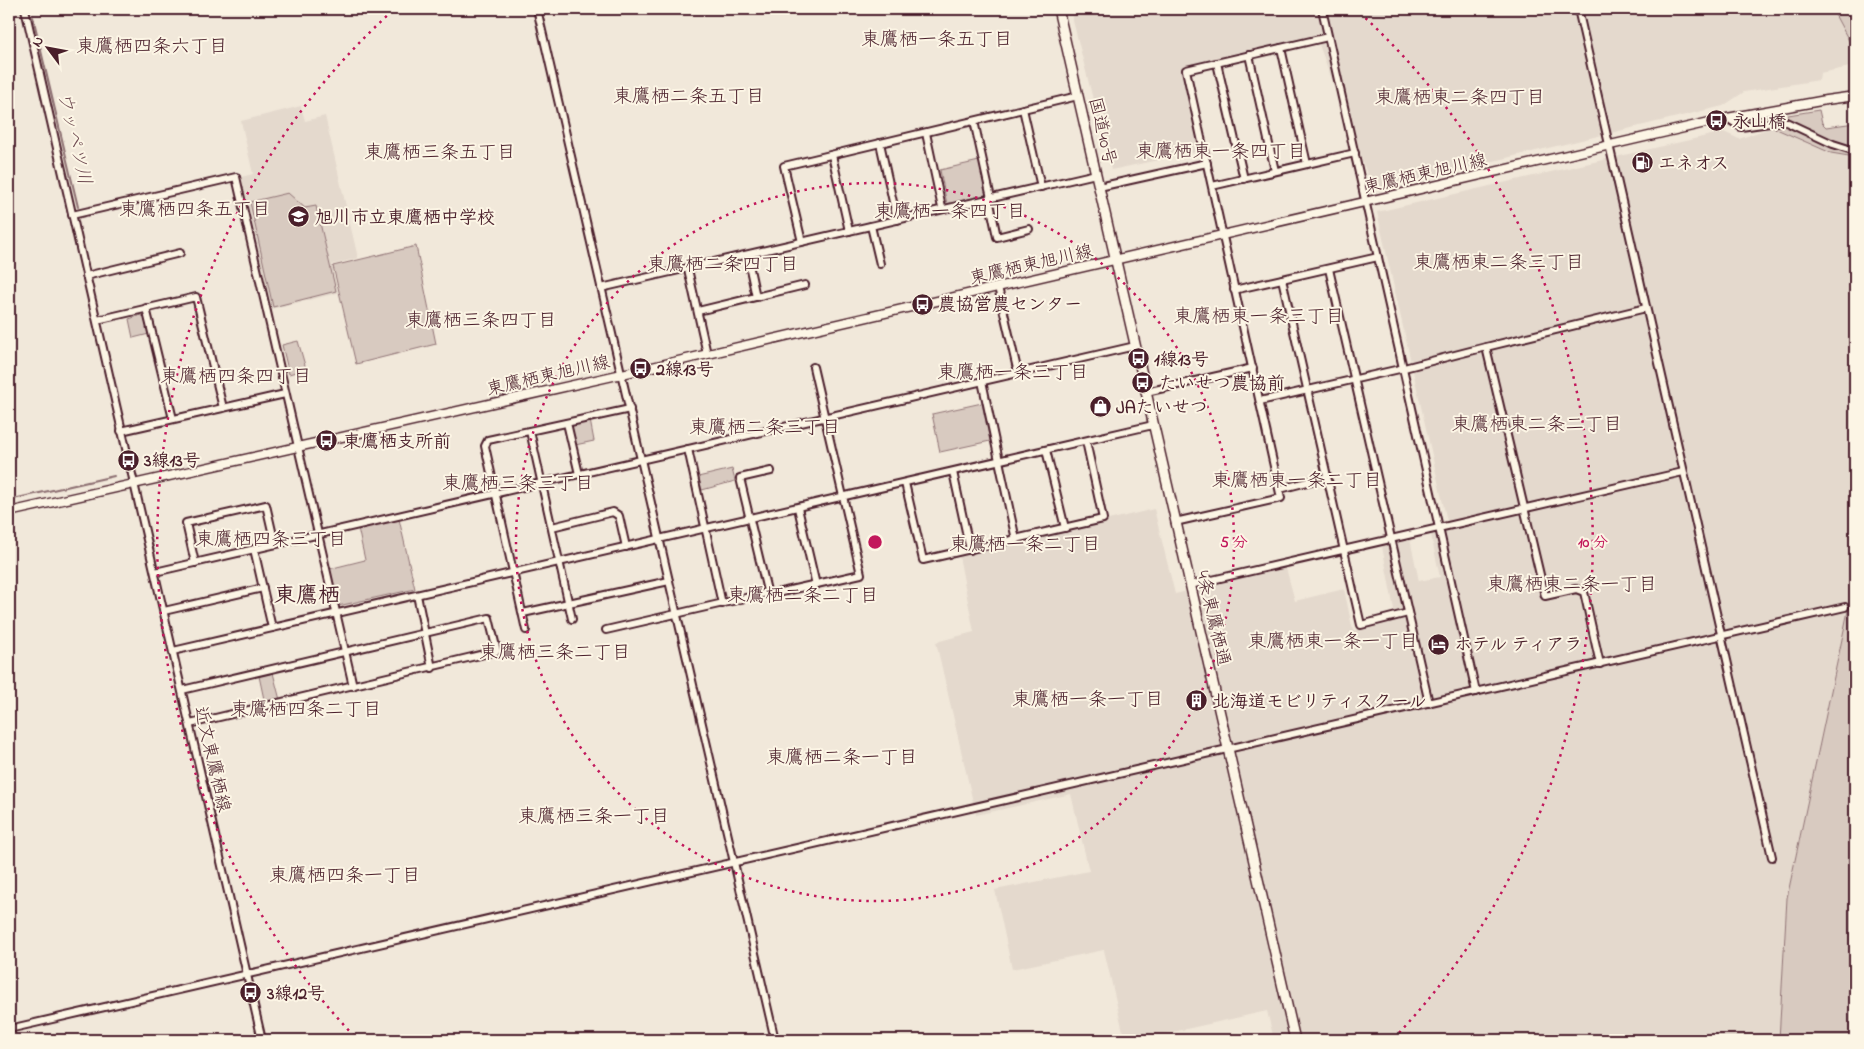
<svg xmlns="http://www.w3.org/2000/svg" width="1864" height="1049" font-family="'Indie Flower','Klee One',sans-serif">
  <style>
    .built { fill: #e4d9cd }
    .green { fill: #d8cac0; stroke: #917476 }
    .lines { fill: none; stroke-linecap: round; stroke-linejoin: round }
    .stream { stroke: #8b6d6f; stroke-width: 2 }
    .minor-casing { stroke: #4a1f2b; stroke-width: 10 }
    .major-casing { stroke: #4a1f2b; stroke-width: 11 }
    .highway-casing { stroke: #4a1f2b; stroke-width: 12 }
    .minor { stroke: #fcf5e5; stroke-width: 6 }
    .major { stroke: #fcf5e5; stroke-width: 8 }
    .highway { stroke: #fcf5e5; stroke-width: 9 }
    .ring { fill: none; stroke: #c2185b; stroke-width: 2.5; stroke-dasharray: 2.5 5 }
    .labels { text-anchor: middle; stroke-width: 4; stroke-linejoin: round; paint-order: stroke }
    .poi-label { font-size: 18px; font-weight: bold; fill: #4a1f2b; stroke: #fcf5e5; text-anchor: start }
    .street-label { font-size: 18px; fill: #4a1f2b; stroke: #fcf5e5 }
    .neighbourhood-label { font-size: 19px; fill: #4a1f2b; stroke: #fcf5e5 }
    .water-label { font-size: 19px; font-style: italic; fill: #704c53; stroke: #fcf5e5 }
    .district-label { font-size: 22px; font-weight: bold; fill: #4a1f2b; stroke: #fcf5e5 }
    .centre { fill: #c2185b; stroke: #fcf5e5; stroke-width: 2.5 }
    .ring-label { font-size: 15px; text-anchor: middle; font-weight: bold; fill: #c2185b; stroke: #fcf5e5; stroke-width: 4; stroke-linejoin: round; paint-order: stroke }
  </style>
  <rect width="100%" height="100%" fill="#f1e8da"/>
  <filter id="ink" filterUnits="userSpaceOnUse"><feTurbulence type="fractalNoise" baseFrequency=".02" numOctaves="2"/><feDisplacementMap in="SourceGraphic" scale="10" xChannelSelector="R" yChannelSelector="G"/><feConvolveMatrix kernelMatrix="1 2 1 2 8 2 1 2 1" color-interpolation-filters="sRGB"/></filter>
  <g filter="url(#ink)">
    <g class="built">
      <polygon points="1070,9 1832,9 1855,52 1855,66 1820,73 1819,80 1744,92 1723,106 1373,190 1318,42 1190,73 1201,151 1111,170"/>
      <polygon points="301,106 305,121 325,116 358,258 332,265 338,293 271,309 241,177 253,174 241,121"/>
      <polygon points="1772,127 1831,153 1855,157 1855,578 1787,898 1779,1040 1274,1040 1267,1011 1137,1040 1125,1040 1104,950 1012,969 995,890 1089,871 1071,794 976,815 936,642 974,632 959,556 1154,509 1175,594 1286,568 1295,601 1344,589 1353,631 1396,620 1382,546 1410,539 1419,581 1440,577 1431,535 1449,530 1377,212 1724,132 1739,139"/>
    </g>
    <g class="green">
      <polygon points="1832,9 1855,9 1855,52"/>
      <polygon points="1819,110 1822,123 1826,127 1855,123 1855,157 1831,153 1772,127 1788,115"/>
      <polygon points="979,161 986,195 947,204 940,170"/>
      <polygon points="288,193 305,208 316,206 336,291 273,307 250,202"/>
      <polygon points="416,246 436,344 356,364 333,266"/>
      <polygon points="141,315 145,318 149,334 133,338 129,319"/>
      <polygon points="298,341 306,369 289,374 282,345"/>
      <polygon points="982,403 990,441 940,452 932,414"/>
      <polygon points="590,420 594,441 575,445 571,429 574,424"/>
      <polygon points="732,469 735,481 702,490 698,477"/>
      <polygon points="399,519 415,589 338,606 329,569 365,560 358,528"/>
      <polygon points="1855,578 1855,1040 1779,1040 1787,898"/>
      <polygon points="273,673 280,700 265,704 259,676"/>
    </g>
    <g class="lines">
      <g class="stream">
        <polyline points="33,17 78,207"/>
        <polyline points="9,500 114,476"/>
      </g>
      <defs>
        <g id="minor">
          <polyline points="25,9 262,1040"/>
          <polyline points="537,9 775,1040"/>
          <polyline points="1322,9 1476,692"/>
          <polyline points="1578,9 1772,857"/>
          <polyline points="1281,48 1307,164"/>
          <polyline points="1249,55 1275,171"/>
          <polyline points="1217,63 1244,179"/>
          <polyline points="1023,109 1041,187"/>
          <polyline points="1727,118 1741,127 1784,121 1833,144 1855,151"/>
          <polyline points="974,121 991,198"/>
          <polyline points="926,133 942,208"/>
          <polyline points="880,143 897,220"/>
          <polyline points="832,155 849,231"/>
          <polyline points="1212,186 1355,153"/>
          <polyline points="1099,187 1207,163"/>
          <polyline points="989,198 997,237 1029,229"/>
          <polyline points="72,215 236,177 353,686"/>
          <polyline points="871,226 880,264"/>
          <polyline points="802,242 784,166 1078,96"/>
          <polyline points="747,255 756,297"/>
          <polyline points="688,269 707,354"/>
          <polyline points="1329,269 1429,703"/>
          <polyline points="86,276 180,253"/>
          <polyline points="1282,279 1361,625 1408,613"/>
          <polyline points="998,287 1018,373"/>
          <polyline points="601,288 1096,174"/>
          <polyline points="1234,290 1378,257"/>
          <polyline points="146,308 173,419"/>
          <polyline points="698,311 805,285"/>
          <polyline points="97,320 196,297 223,408"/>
          <polyline points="1486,347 1545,596 1576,589 1584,592 1600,664"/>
          <polyline points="982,381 1016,540"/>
          <polyline points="1146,392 1253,368"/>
          <polyline points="1260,401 1404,368 1486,347 1646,308"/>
          <polyline points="567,423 579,474"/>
          <polyline points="121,431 285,394"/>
          <polyline points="530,431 572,619"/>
          <polyline points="688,449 722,604"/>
          <polyline points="1046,450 1065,528"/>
          <polyline points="771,471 740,478 768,595 861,574 813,367"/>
          <polyline points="953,472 970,550"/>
          <polyline points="905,483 923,560 1103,519 1086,441"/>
          <polyline points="1280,489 1327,477"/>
          <polyline points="798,508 816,585"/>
          <polyline points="1175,522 1281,498 1186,70 1328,37"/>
          <polyline points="552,527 613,512 619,516 626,547"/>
          <polyline points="254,549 272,628"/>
          <polyline points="195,563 186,523 266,505 275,544"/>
          <polyline points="155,572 1135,346"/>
          <polyline points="1190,585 1683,472"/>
          <polyline points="417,595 432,668"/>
          <polyline points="164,611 263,588"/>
          <polyline points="523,613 669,581"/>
          <polyline points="526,630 485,446 488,440 630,409"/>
          <polyline points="606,630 767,593"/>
          <polyline points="173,651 1153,425"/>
          <polyline points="182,690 489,618 497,651 190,724"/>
          <polyline points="9,1029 1845,607"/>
        </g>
        <polyline id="major" points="9,512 622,374 1727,118 1826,100 1855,96"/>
        <polyline id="highway" points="1058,9 1295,1040"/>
      </defs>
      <use href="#minor" class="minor-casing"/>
      <use href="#major" class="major-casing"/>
      <use href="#highway" class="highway-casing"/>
      <use href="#minor" class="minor"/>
      <use href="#major" class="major"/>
      <use href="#highway" class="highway"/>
    </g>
  </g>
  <g class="ring">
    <circle cx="875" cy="542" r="359"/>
    <path d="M354 1036A718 718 0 0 1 390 13M1360 13A718 718 0 0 1 1396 1036"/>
  </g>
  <defs>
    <symbol id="bus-disc" viewBox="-11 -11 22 22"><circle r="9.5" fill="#4a1f2b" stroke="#fcf5e5"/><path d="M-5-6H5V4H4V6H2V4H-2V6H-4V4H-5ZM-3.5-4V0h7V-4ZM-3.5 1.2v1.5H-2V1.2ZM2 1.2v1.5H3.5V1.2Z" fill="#fff"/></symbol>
    <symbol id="fuel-disc" viewBox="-11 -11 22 22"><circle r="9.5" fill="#4a1f2b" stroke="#fcf5e5"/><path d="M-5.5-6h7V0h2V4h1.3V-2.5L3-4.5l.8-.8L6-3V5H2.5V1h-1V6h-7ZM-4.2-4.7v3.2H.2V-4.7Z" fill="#fff"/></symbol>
    <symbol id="school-disc" viewBox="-11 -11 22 22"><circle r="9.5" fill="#4a1f2b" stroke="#fcf5e5"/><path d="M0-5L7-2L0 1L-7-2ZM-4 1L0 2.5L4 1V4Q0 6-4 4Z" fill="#fff"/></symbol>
    <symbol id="shop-disc" viewBox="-11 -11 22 22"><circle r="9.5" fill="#4a1f2b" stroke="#fcf5e5"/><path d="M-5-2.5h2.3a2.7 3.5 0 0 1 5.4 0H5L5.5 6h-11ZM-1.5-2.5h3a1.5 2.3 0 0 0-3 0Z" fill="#fff"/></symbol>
    <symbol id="hotel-disc" viewBox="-11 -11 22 22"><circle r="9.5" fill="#4a1f2b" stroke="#fcf5e5"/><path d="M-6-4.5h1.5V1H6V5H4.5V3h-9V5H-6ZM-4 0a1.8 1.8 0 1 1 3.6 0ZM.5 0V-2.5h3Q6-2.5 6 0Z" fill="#fff"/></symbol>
    <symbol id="building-disc" viewBox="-11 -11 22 22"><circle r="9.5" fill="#4a1f2b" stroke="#fcf5e5"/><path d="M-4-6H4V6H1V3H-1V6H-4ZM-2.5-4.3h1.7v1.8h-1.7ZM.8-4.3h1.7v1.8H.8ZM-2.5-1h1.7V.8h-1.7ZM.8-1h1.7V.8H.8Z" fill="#fff"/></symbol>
  </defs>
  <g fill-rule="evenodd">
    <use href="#bus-disc" x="1704" y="108" width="25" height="25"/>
    <use href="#fuel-disc" x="1630" y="150" width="25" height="25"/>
    <use href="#school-disc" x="286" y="204" width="25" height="25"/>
    <use href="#bus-disc" x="910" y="292" width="25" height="25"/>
    <use href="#bus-disc" x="1126" y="346" width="25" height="25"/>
    <use href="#bus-disc" x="628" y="356" width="25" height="25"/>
    <use href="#bus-disc" x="1130" y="370" width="25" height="25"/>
    <use href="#shop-disc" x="1088" y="394" width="25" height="25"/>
    <use href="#bus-disc" x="314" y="428" width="25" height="25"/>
    <use href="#bus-disc" x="116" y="448" width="25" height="25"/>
    <use href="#hotel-disc" x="1426" y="632" width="25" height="25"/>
    <use href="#building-disc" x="1184" y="688" width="25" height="25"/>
    <use href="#bus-disc" x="238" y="980" width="25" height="25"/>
  </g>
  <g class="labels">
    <g class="poi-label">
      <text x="1732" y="127">永山橋</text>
      <text x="1658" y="169">エネオス</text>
      <text x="315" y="223">旭川市立東鷹栖中学校</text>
      <text x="938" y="310">農協営農センター</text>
      <text x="1154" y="365">1線13号</text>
      <text x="656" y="375">2線13号</text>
      <text x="1159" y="389">たいせつ農協前</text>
      <text x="1116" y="413">JAたいせつ</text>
      <text x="343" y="447">東鷹栖支所前</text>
      <text x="144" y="466">3線13号</text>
      <text x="1454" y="650">ホテル ティアラ</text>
      <text x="1212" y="707">北海道モビリティスクール</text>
      <text x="267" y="999">3線12号</text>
    </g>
    <g class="street-label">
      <text transform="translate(1103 131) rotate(77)" y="6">国道40号</text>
      <text transform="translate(1425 173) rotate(-13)" y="6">東鷹栖東旭川線</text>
      <text transform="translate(1031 264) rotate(-13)" y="6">東鷹栖東旭川線</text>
      <text transform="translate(548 375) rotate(-13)" y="6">東鷹栖東旭川線</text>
      <text transform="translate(1214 618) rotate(77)" y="6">4条東鷹栖通</text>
      <text transform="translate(213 759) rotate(77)" y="6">近文東鷹栖線</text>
    </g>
    <g class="neighbourhood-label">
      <text x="937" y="45">東鷹栖一条五丁目</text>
      <text x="152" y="52">東鷹栖四条六丁目</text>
      <text x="689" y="102">東鷹栖二条五丁目</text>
      <text x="1460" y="103">東鷹栖東二条四丁目</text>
      <text x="1221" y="157">東鷹栖東一条四丁目</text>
      <text x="440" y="158">東鷹栖三条五丁目</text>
      <text x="195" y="215">東鷹栖四条五丁目</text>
      <text x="950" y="217">東鷹栖一条四丁目</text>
      <text x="1499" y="268">東鷹栖東二条三丁目</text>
      <text x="723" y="270">東鷹栖二条四丁目</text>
      <text x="1259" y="322">東鷹栖東一条三丁目</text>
      <text x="481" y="326">東鷹栖三条四丁目</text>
      <text x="1013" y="378">東鷹栖一条三丁目</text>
      <text x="236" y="382">東鷹栖四条四丁目</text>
      <text x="1537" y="430">東鷹栖東二条二丁目</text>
      <text x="765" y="433">東鷹栖二条三丁目</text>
      <text x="1297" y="486">東鷹栖東一条二丁目</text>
      <text x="518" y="489">東鷹栖三条三丁目</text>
      <text x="271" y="545">東鷹栖四条三丁目</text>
      <text x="1025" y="550">東鷹栖一条二丁目</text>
      <text x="1572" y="590">東鷹栖東二条一丁目</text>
      <text x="803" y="601">東鷹栖二条二丁目</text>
      <text x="1333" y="647">東鷹栖東一条一丁目</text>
      <text x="555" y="658">東鷹栖三条二丁目</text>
      <text x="1088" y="705">東鷹栖一条一丁目</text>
      <text x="306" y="715">東鷹栖四条二丁目</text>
      <text x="842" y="763">東鷹栖二条一丁目</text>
      <text x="594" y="822">東鷹栖三条一丁目</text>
      <text x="345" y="881">東鷹栖四条一丁目</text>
    </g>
    <g class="water-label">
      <text transform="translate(76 138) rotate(77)" y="7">ウッペツ川</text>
    </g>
    <g class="district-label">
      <text x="307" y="602">東鷹栖</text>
    </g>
  </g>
  <circle cx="875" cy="542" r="8" class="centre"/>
  <g class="ring-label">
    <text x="1234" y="547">5 分</text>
    <text x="1593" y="547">10 分</text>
  </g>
  <rect width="1864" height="1049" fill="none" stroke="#fcf5e5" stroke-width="30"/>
  <rect x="15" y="15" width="1834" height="1019" fill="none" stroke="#4a1f2b" stroke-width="2" filter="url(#ink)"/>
  <g transform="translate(48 48) rotate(302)" stroke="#fcf5e5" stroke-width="4" paint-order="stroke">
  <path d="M0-4L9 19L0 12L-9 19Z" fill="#4a1f2b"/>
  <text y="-8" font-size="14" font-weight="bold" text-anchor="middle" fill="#4a1f2b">N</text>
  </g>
</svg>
